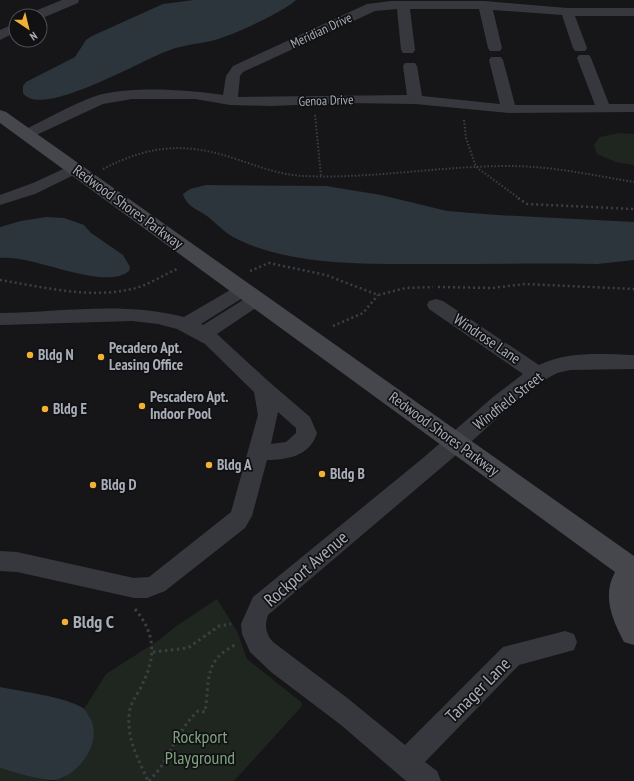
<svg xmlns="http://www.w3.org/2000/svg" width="634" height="781" font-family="'PT Sans Narrow',sans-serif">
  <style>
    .green { fill: #1e261f }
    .water { fill: #2c353c }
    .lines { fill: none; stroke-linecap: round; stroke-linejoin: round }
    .path-far2 { stroke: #3d3f44; stroke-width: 2; stroke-dasharray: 1.5 2; stroke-linecap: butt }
    .path-far1 { stroke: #3d3f44; stroke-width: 2.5; stroke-dasharray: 2 3; stroke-linecap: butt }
    .path { stroke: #3d3f44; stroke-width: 3; stroke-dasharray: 2.5 3.5; stroke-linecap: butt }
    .street { fill: #37383d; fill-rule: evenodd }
    .secondary { fill: #45474d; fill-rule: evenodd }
    .poi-dot { fill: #f2b134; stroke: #111113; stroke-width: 1.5 }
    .labels { text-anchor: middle; stroke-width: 3.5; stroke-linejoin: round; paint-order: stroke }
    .far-street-label { font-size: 13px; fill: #a8adb8; stroke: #111113 }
    .street-label { font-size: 15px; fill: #a8adb8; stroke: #111113 }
    .poi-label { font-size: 15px; font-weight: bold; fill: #a8adb8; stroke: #111113; text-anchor: start }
    .near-street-label { font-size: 18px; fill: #a8adb8; stroke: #111113 }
    .near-poi-label { font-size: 18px; font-weight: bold; fill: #a8adb8; stroke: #111113; text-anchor: start }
    .near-park-label { font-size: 18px; fill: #7fa381; stroke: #111113 }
  </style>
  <rect width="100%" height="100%" fill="#161618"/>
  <g class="green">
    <polygon points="619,133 634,134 634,165 616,162 597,154 594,145 600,137"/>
    <polygon points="217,599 237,631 247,659 301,702 302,706 234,781 54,781 64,778 93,736 91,721 84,709 106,674 159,640 175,627"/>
    <polygon points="0,768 50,781 0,781"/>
  </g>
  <g class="water">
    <path d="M194 0H296C282 13 231 36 211 41 198 44 183 45 170 50 145 58 41 120 23 93V86L26 82 75 57 86 40 92 36 163 4Z"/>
    <path d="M206 185 326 186 381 195 447 211 497 215 634 222V260L597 264C543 263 489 264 436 264 374 264 291 267 235 238 225 233 216 223 207 216 197 209 186 206 183 194L190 189Z"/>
    <path d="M46 217 64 218 84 225 91 233 123 255 130 267 129 271C104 292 33 254 0 258V227L21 221Z"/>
    <path d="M0 687C24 692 62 696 83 708 86 710 88 715 90 718 103 741 80 774 56 780 42 781 14 772 0 768Z"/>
  </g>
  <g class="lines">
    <g class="path-far2">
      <polyline points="315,115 321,176"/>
      <polyline points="464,120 466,138 476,167 520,199"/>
      <path d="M103 169C151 144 188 142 239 160 260 167 281 175 304 176 372 179 440 166 508 166 551 166 592 175 634 182"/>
    </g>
    <g class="path-far1">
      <polyline points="518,198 527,204 634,209"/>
      <polyline points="250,271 269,263 326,275 378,295 406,288 433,287"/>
      <path d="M0 280C43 287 89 299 132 289 147 286 163 275 177 269"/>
      <polyline points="438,287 492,288 525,284 634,289"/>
      <polyline points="333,326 363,313 378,295"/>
    </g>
    <g class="path">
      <path d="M135 609C157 636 156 658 140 689 135 698 129 705 129 717 127 739 139 761 148 781"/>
      <polyline points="153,652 188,648 219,626 231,624"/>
      <path d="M149 781C155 774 162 767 166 758 176 741 183 725 198 711L205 712C210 681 203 661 235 645"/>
    </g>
    <g class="street">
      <polygon points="62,0 79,0 78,3 40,19 40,16 28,16 30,13"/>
      <path d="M391 1H485L567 8H634V16H575L587 48 585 51H575L573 48 562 15 493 10 502 48 500 51H490L488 48 479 9H410L415 50 413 53H403L401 50 397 9 375 11 243 72 240 76 238 97 407 95 403 66 405 63H415L417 66 422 96 500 104 489 60 491 57H501L503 60 515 105H595L577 58 579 55H589L591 58 609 104H634V112L509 113 415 104 345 103 271 106 230 105 195 99H132L103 104 32 137H22L19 134 22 131C45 120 69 106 93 97 125 85 190 90 223 95L226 76 233 66 367 4Z"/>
      <polygon points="16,23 16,32 0,40 0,30"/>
      <polygon points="74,164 80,166 82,169 80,172 35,194 0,205 0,195 33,183"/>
      <path d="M243 284 249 286 252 290 249 294 201 324 203 325 251 295 257 293 263 295 266 299 263 303 217 334 267 380 310 417 317 433C310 456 287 460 267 460L252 516 245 528 165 591 147 598H134L17 572 0 571V551L17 552 134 578 149 577 231 512 258 415 254 392 205 344 177 329 158 324 132 321 0 325V313C61 312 123 301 184 317L237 286ZM278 412 296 428V433L286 442 271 444Z"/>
      <path d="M436 299 443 301 539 365C568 351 602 354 634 355V369L570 370 557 373 532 387 462 450 268 615C264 626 266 634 273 642L346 697 405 745 503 647 565 631 574 634 577 642 574 650 519 665 425 762 437 771 441 781H406L341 725 271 672 250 652 242 634 241 624 253 597 423 458 493 397 523 374 429 309 427 305 429 301Z"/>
    </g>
    <path class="secondary" d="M0 110 6 112 634 556V645L624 642C612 619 602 596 615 572L0 123Z"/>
  </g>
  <g class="poi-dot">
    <circle cx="30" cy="355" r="4"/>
    <circle cx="101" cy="357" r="4"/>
    <circle cx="142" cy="406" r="4"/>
    <circle cx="45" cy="409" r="4"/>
    <circle cx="209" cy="465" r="4"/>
    <circle cx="322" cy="474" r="4"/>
    <circle cx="93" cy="485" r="4"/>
    <circle cx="65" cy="622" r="4"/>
  </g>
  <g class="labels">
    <g class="far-street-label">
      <text transform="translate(321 30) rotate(-25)" y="5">Meridian Drive</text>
      <text transform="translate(326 100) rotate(-2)" y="5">Genoa Drive</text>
    </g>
    <g class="street-label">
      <text transform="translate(128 207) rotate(36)" y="5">Redwood Shores Parkway</text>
      <text transform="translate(487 339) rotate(34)" y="5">Windrose Lane</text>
      <text transform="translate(508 401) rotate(-38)" y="5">Windfield Street</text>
      <text transform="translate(444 434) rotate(36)" y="5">Redwood Shores Parkway</text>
    </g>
    <g class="poi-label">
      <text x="109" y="353">Pecadero Apt.<tspan x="109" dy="17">Leasing Office</tspan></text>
      <text x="38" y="360">Bldg N</text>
      <text x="150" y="402">Pescadero Apt.<tspan x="150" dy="17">Indoor Pool</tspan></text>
      <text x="53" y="414">Bldg E</text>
      <text x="217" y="470">Bldg A</text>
      <text x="330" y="479">Bldg B</text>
      <text x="101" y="490">Bldg D</text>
    </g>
    <g class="near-street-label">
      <text transform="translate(306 569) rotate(-41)" y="6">Rockport Avenue</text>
      <text transform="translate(478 690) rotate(-45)" y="6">Tanager Lane</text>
    </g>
    <g class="near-poi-label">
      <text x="73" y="628">Bldg C</text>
    </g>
    <g class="near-park-label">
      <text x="200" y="743">Rockport<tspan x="200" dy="21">Playground</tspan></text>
    </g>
  </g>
  <g transform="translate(28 28) rotate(145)"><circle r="19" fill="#111113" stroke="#4d4f55"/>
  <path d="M0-3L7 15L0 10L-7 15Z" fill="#f2b134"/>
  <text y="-6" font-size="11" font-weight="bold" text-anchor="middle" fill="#a8adb8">N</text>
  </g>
</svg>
